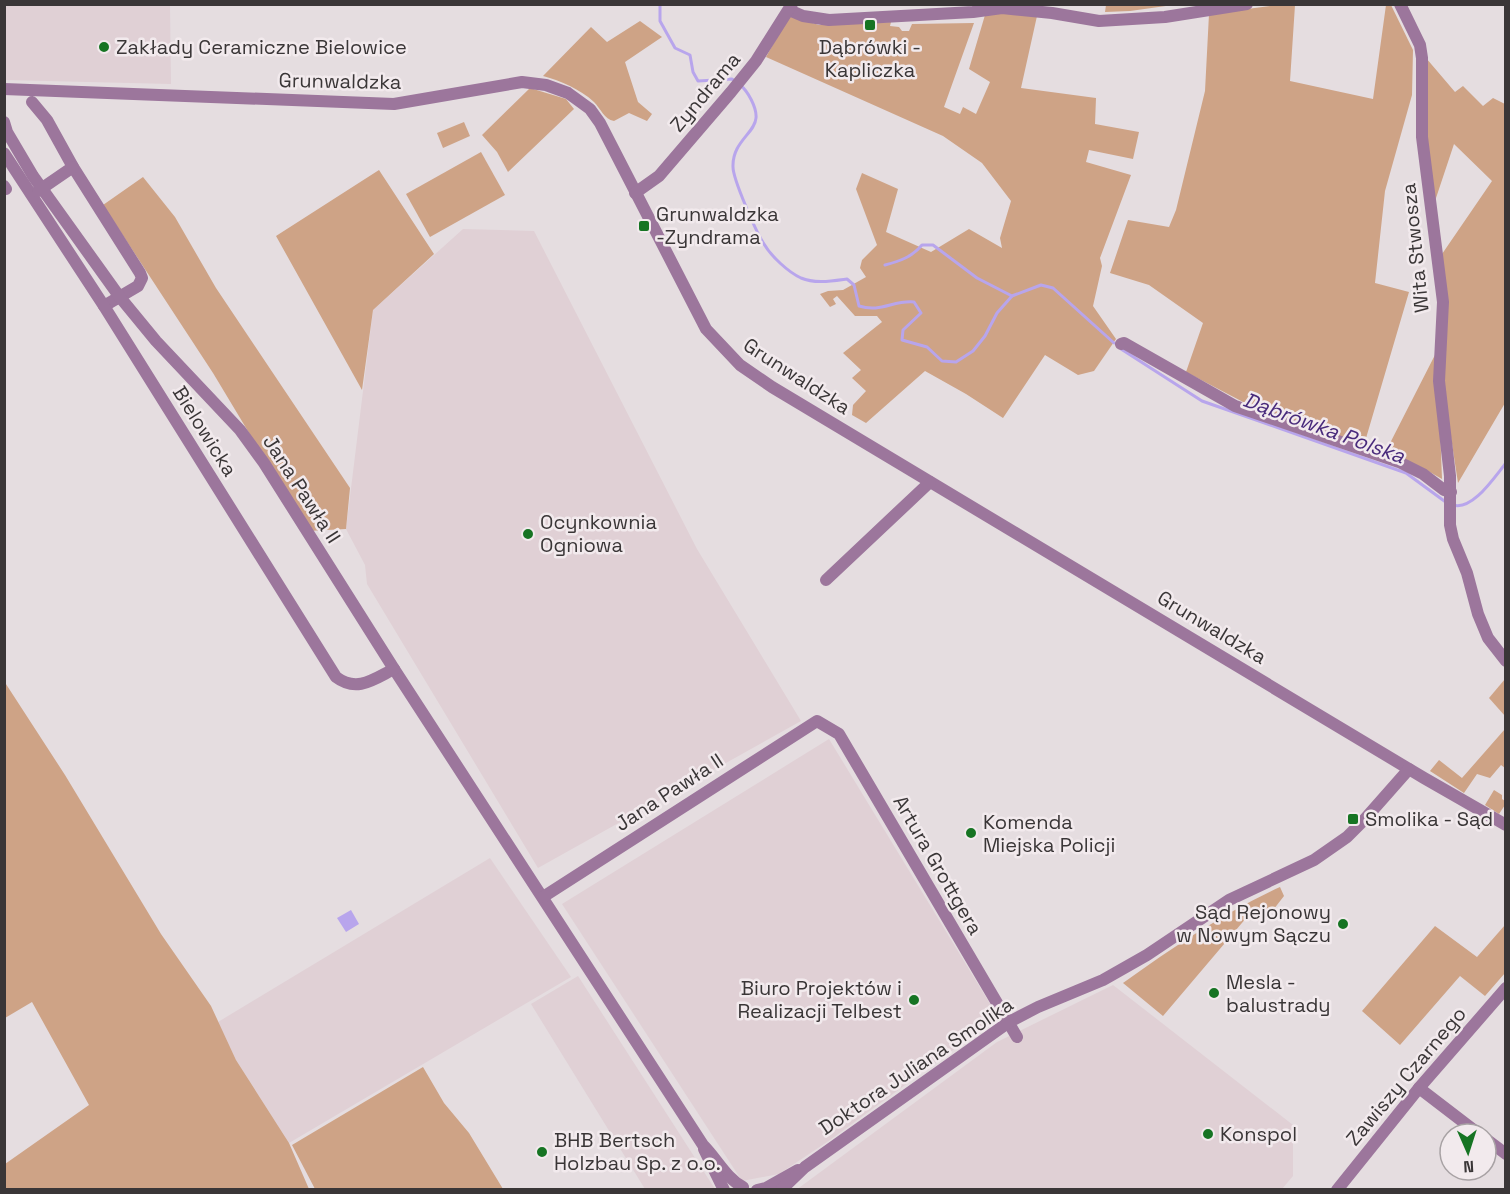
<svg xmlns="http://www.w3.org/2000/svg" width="1510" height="1194" font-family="'Space Grotesk',sans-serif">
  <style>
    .built { fill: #e0d0d5 }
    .green { fill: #cea386 }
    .water { fill: #b8a5ec }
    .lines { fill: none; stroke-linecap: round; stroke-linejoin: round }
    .stream { stroke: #b8a5ec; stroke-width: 3 }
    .minor { stroke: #9c769c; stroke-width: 12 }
    .poi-dot { fill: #167423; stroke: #f2eaed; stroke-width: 2 }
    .labels { text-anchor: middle; stroke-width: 5; stroke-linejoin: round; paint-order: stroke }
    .poi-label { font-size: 20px; fill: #3a3637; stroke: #f2eaed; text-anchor: start }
    .street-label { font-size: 20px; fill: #3a3637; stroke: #f2eaed }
    .water-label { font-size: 21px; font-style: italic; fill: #492b7c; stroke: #f2eaed }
  </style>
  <rect width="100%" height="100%" fill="#e5dde0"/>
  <g class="built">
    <polygon points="5,4 170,5 171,84 5,80"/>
    <polygon points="463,229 534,231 697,549 801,721 538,868 367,584 365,565 346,529 373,310"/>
    <polygon points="829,739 998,1017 830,1140 779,1174 742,1181 562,904"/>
    <polygon points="490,858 571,977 289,1143 236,1060 218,1022"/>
    <polygon points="578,976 715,1189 645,1189 531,1004"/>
    <polygon points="1113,985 1293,1125 1293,1176 1282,1189 796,1190 997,1042"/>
  </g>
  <g class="green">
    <polygon points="1106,5 1106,4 1173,5 1130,11 1105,12"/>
    <polygon points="1277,5 1295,5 1290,81 1373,99 1386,5 1391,5 1413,50 1412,95 1385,191 1375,283 1409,292 1364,445 1264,413 1186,372 1203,323 1149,285 1110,273 1128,220 1169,227 1176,210 1205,91 1209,14"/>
    <polygon points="1005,13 1037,16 1021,88 1096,98 1095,124 1139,132 1133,159 1089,150 1086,162 1131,175 1100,258 1102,266 1093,306 1116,339 1094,371 1078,375 1045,355 1003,418 966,394 925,371 866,423 852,415 853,405 866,391 852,378 861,370 843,353 882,322 877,316 855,316 837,296 833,299 836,304 830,307 820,294 828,291 843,290 866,277 860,268 862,260 877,245 856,189 862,173 898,189 886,232 931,252 969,229 1002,248 1000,238 1011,201 982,163 943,136 766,57 789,16 819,25 891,22 890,26 899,27 902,31 909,31 912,24 974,23 944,107 960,114 963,107 976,114 990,82 969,69 985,15"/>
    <path d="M640 21 662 37 625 62 638 102 652 114 647 121 629 113 614 121C604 119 601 109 594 102 580 89 561 81 543 76L591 27 607 42Z"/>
    <polygon points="1426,58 1455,92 1463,86 1483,106 1493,98 1505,104 1505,403 1458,483 1443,385 1440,257 1492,181 1454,144 1434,204 1426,151"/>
    <polygon points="530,88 566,99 574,109 508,172 497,152 482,135"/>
    <polygon points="464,122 470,136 443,148 437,133"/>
    <polygon points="481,152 505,195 430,237 406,194"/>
    <polygon points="379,170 434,254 373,310 362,390 276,236"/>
    <polygon points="143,177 175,217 216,288 350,488 346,529 308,531 213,373 103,205"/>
    <polygon points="1437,351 1442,479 1421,467 1385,453"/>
    <polygon points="1505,679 1505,716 1489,698"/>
    <polygon points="4,681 65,775 161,934 211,1006 236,1060 289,1143 309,1189 5,1189 5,1164 89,1105 32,1002 5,1018"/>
    <polygon points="1505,729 1505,768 1501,765 1490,778 1477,774 1464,793 1430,771 1439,760 1462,778"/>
    <polygon points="1494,790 1502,795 1502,799 1505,801 1505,805 1499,814 1485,805"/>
    <path d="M1280 887 1284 896 1263 923 1247 917 1163 1016 1123 983C1175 946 1222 914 1280 887Z"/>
    <polygon points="1505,925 1505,973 1485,996 1460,976 1400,1045 1362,1011 1435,926 1477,957"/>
    <polygon points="423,1067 444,1103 469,1133 503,1189 315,1189 292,1145"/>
  </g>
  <polygon class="water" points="351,910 359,924 346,932 337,918"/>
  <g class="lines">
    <g class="stream">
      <polyline points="660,4 660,21 675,48 690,55 693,72 698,81 732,79 735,81"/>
      <path d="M740 85C748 91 757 108 756 118 755 133 732 142 733 167 733 179 756 232 764 244 771 256 788 272 801 278 815 284 832 281 847 279L854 285 859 306C881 313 893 300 914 302L921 313 903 330 902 340 927 347 942 361 956 362 973 351 985 336 997 313 1012 296 1041 285 1053 288 1114 343"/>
      <path d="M885 265C900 261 912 257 922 245H933L977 278 1012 296"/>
      <polyline points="1121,349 1202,401 1406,473 1447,503"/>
      <path d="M1453 505C1473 511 1495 476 1506 463"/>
    </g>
    <g class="minor">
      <polyline points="1400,4 1420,45 1422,58 1422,137 1443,302 1439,381 1450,476 1450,525 1453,539 1467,573 1478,614 1488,638 1506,661"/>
      <polyline points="789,10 803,16 829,20 973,12 1002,8 1052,13 1099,21 1165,17 1247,4"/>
      <polyline points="4,89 394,104 522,82 546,85 568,93 590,109 600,123 706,329 740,365 772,387 1424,778 1506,825"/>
      <polyline points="32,102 47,120 73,167 140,273 142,278 138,286 104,306"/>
      <path d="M4 122 7 132 33 176 119 296 156 341 240 430 264 463 394 669 703 1145C717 1159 726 1178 743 1187"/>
      <path d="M4 153 104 306 336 677C357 693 374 679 394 669"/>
      <polyline points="4,186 6,189"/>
      <polyline points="38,191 73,167"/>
      <polyline points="635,193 659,176 731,92 756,61 792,4"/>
      <polyline points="1121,344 1124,343 1235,406 1399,462 1423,474 1444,490 1451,492"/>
      <polyline points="826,580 930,482"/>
      <polyline points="543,897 817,721 839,734 1017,1037"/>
      <polyline points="1419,1088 1479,1134"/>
      <polyline points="1486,1139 1506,1154"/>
      <polyline points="704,1149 724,1190"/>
      <polyline points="757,1190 766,1188 798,1170"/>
      <polyline points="781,1190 805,1167 1009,1022 1038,1007 1103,980 1147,955 1229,900 1314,860 1347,837 1364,820 1409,769"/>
      <polyline points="1337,1190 1419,1088 1506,988"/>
    </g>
  </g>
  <g class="poi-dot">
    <rect x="864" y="19" width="12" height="12" rx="3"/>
    <circle cx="104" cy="47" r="6"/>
    <rect x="638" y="220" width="12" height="12" rx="3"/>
    <circle cx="528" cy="534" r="6"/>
    <rect x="1347" y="813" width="12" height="12" rx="3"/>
    <circle cx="971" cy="833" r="6"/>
    <circle cx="1343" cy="924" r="6"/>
    <circle cx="1214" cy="993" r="6"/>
    <circle cx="914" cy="1000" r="6"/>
    <circle cx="1208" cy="1134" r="6"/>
    <circle cx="542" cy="1152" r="6"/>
  </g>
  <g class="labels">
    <g class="poi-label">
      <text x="116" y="54">Zakłady Ceramiczne Bielowice</text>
      <text x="870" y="54" text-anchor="middle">Dąbrówki -<tspan x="870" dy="23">Kapliczka</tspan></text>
      <text x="656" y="221">Grunwaldzka<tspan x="656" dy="23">-Zyndrama</tspan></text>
      <text x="540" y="529">Ocynkownia<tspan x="540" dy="23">Ogniowa</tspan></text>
      <text x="1365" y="826">Smolika - Sąd</text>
      <text x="983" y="829">Komenda<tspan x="983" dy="23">Miejska Policji</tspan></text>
      <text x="1331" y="919" text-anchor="end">Sąd Rejonowy<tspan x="1331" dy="23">w Nowym Sączu</tspan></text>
      <text x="1226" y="989">Mesla -<tspan x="1226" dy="23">balustrady</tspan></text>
      <text x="902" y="995" text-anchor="end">Biuro Projektów i<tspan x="902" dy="23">Realizacji Telbest</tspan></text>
      <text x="1220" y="1141">Konspol</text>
      <text x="554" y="1147">BHB Bertsch<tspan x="554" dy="23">Holzbau Sp. z o.o.</tspan></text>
    </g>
    <g class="street-label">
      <text transform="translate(340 81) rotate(1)" y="7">Grunwaldzka</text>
      <text transform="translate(705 92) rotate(-50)" y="7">Zyndrama</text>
      <text transform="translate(1415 248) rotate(-96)" y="7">Wita Stwosza</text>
      <text transform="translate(797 376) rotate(33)" y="7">Grunwaldzka</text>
      <text transform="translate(205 431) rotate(58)" y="7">Bielowicka</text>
      <text transform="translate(302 489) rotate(57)" y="7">Jana Pawła II</text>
      <text transform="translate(1212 627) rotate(31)" y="7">Grunwaldzka</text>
      <text transform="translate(669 792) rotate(-33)" y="7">Jana Pawła II</text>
      <text transform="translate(938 865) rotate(60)" y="7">Artura Grottgera</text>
      <text transform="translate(916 1066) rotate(-34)" y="7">Doktora Juliana Smolika</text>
      <text transform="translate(1406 1076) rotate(-50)" y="7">Zawiszy Czarnego</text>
    </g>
    <g class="water-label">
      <text transform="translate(1324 428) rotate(20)" y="7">Dąbrówka Polska</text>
    </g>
  </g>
  <rect width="1510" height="1194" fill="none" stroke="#3a3637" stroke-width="12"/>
  <g transform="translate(1468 1152) rotate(177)"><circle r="28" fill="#f2eaed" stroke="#a8a2a4" stroke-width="1.5"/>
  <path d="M0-4.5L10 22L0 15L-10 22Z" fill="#167423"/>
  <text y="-9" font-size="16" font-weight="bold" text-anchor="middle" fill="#3a3637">N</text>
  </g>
</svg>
